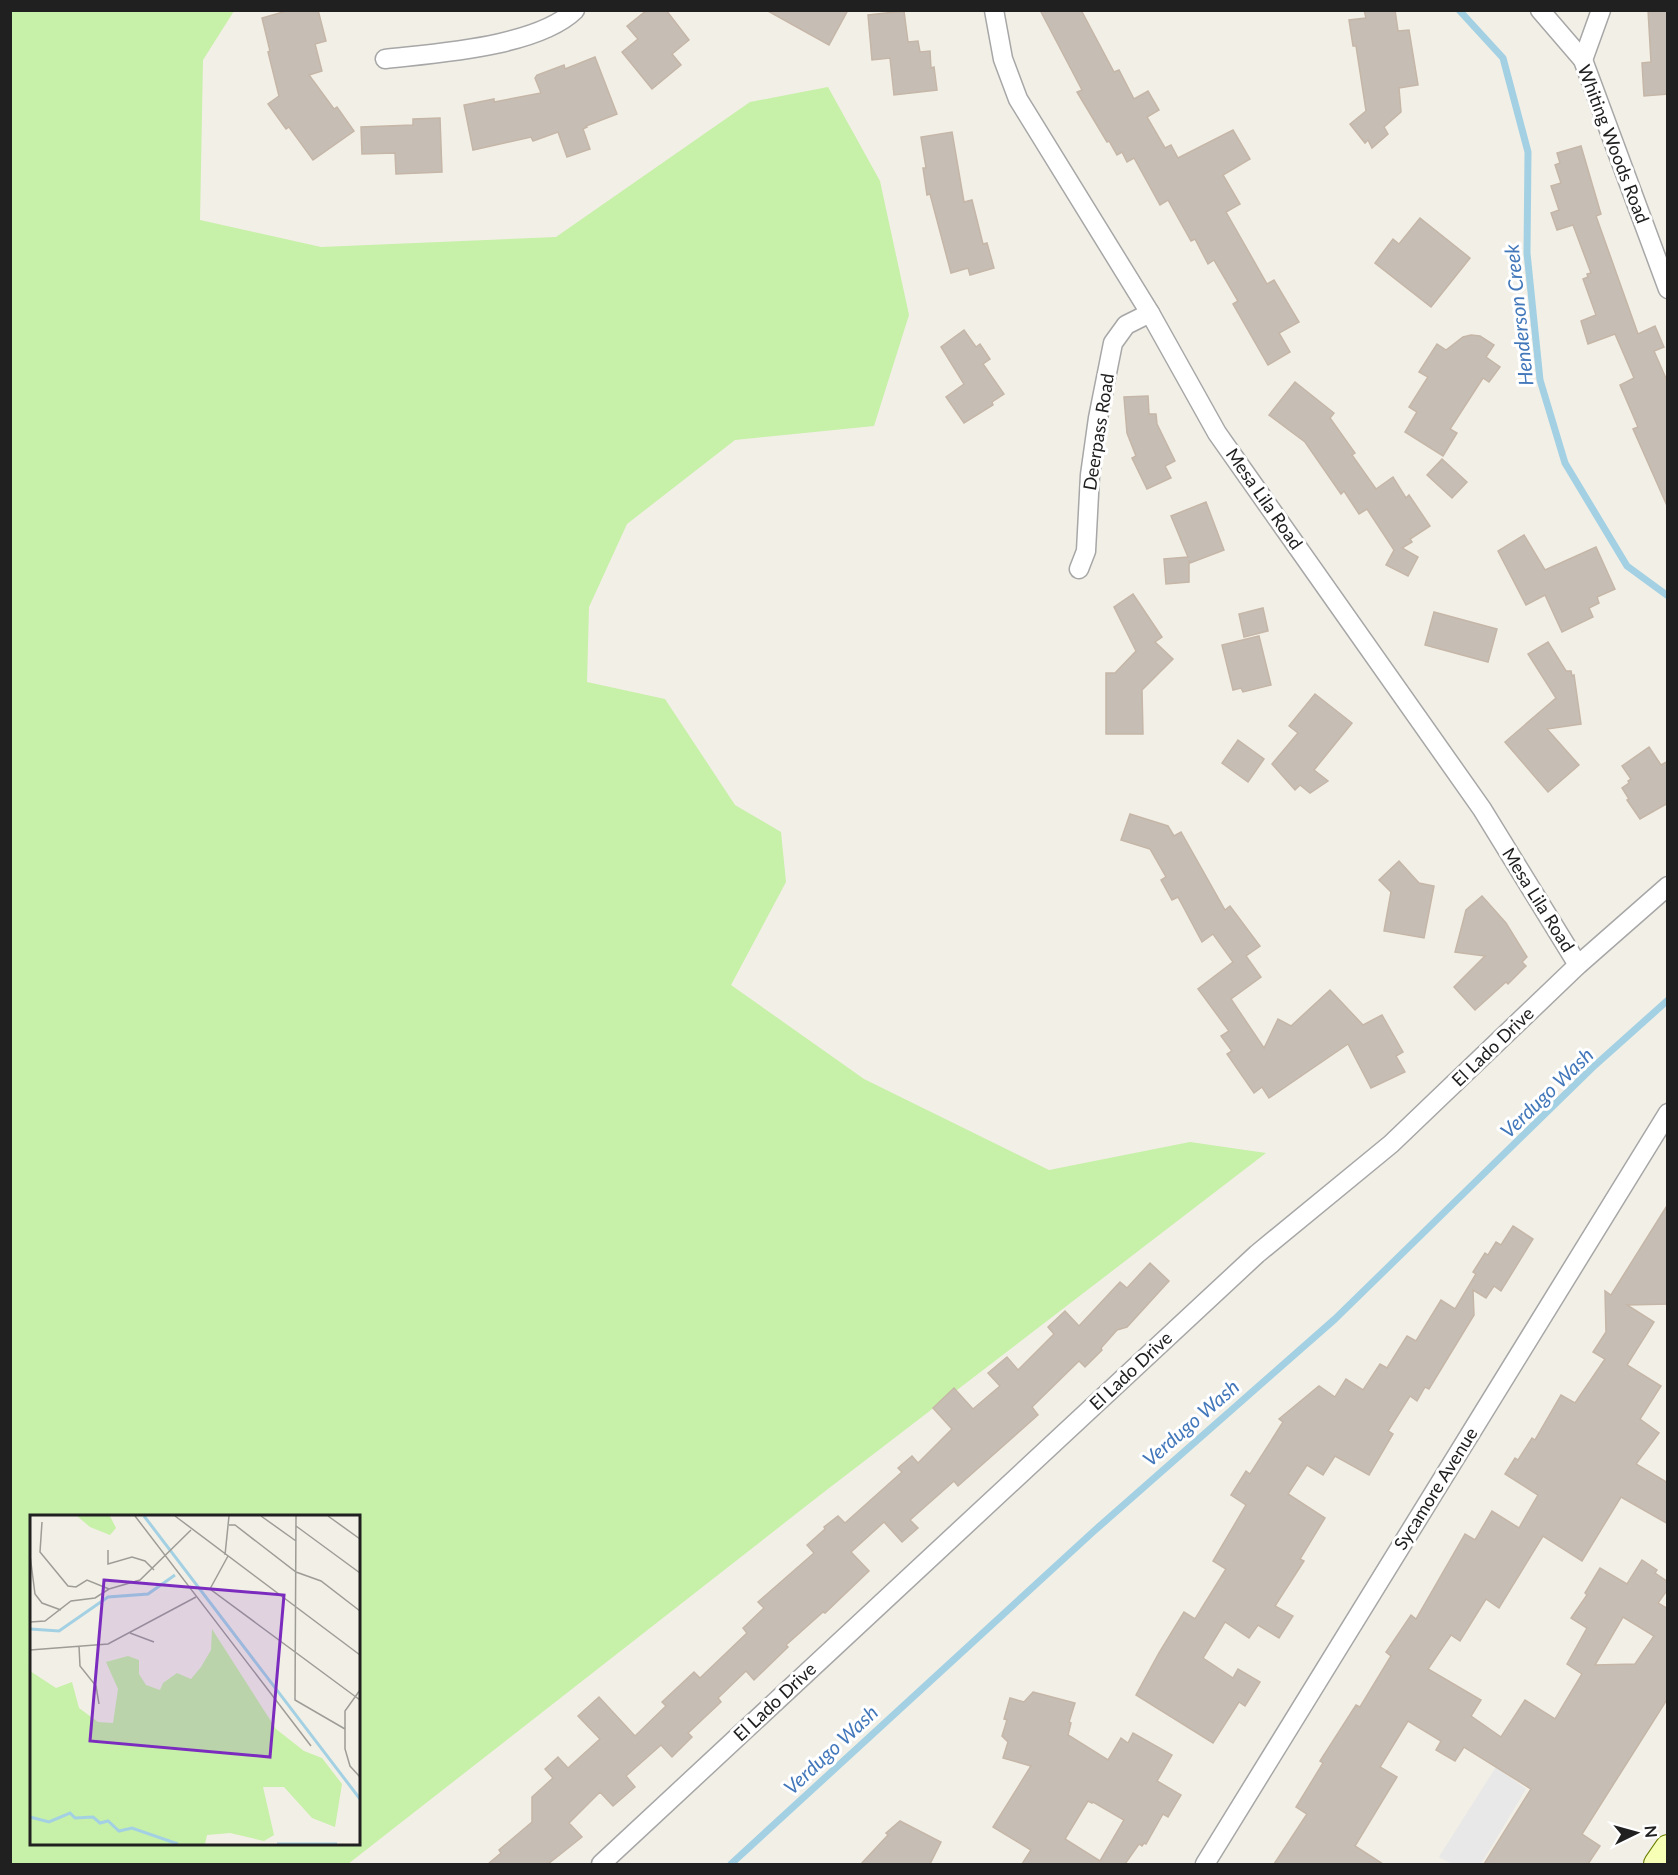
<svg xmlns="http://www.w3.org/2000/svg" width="1678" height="1875" font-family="Lato,sans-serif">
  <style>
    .grass { fill: #c7f0a8; fill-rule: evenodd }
    .parking { fill: #e8e8e8 }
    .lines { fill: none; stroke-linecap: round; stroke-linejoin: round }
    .stream { stroke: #a3d1e3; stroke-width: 7 }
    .building { fill: #c6beb5; stroke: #c5b6a7; stroke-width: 1.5; fill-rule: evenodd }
    .street-casing { stroke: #a7a7a7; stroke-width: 21 }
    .secondary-casing { stroke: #697f00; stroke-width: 28 }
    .street { stroke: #fff; stroke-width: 18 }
    .secondary { stroke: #f7ffb7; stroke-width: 26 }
    .labels { text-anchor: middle; stroke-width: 6; stroke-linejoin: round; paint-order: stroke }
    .street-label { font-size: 18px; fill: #202020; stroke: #fff }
    .water-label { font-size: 20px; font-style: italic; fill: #4277ba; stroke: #fff }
    .inset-river { fill: none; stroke: #a3d1e3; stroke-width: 3 }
    .inset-road { fill: none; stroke: #9e9c97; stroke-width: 1.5 }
    .view { fill: #7b2cbf; fill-opacity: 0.15; stroke: #7b2cbf; stroke-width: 3 }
    .inset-edge { fill: none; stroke: #202020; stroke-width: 3 }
  </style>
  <rect width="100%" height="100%" fill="#f2efe6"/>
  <path class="grass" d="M11 11H234L203 60 200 220 321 247 556 237 750 102 828 87 880 181 909 315 874 426 735 440 627 524 589 607 587 682 665 699 735 805 781 832 786 882 731 985 864 1079 1049 1170 1190 1142 1266 1153 824 1492 348 1864H11ZM32 1516H358V1844H32Z"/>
  <polygon class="parking" points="1496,1767 1526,1789 1481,1864 1452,1864 1439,1857"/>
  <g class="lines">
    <g class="stream">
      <polyline points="1459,10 1503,58 1528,152 1527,253 1540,380 1565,463 1627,566 1668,596"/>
      <polyline points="731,1864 1094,1531 1335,1319 1592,1068 1668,1000"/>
    </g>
  </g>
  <g class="building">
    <polygon points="290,10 318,10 326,41 315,44 322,71 309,75 334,109 337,107 354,131 313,160 289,127 286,129 268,104 279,96 268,52 270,51 262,18"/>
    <polygon points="647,10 666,10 689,40 672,54 681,65 652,89 622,52 638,39 627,26"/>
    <polygon points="766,10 848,10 829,45"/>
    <polygon points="1040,10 1081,10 1114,72 1119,70 1134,99 1148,91 1159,110 1147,117 1165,148 1171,145 1178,158 1233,130 1250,159 1223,175 1240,204 1226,212 1267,284 1274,280 1299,322 1279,333 1290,352 1268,365 1233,304 1238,301 1214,260 1208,264 1195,239 1191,241 1168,200 1160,205 1134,158 1127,162 1122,152 1117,155 1109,141 1107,142 1077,92 1082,90"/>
    <polygon points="1364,10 1395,10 1398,31 1409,30 1418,85 1399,88 1401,112 1384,127 1388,134 1372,148 1368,140 1365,143 1350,124 1366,111 1356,46 1353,46 1349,20 1366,18"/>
    <polygon points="1648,10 1668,10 1668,94 1644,96 1642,63 1651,62"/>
    <polygon points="904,11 908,42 918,41 920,52 930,51 931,68 934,67 937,90 894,95 890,58 872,60 868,15"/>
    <polygon points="595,57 617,114 586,126 587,127 583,129 590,149 567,157 558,132 533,141 531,137 473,150 464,105 494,99 494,102 541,93 535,78 537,75 564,65 565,69"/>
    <polygon points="440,118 442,172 396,174 395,153 362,154 361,127 413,125 413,119"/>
    <polygon points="952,132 964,202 972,200 983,244 987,243 994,268 970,275 968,268 951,273 930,194 927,195 923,168 926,168 921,137"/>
    <polygon points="1581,146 1601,214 1596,216 1638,334 1655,326 1664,347 1654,351 1668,383 1668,508 1633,429 1638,427 1620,385 1634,378 1615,334 1588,344 1581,321 1596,315 1583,279 1588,277 1587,274 1591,273 1573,225 1557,230 1551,213 1559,210 1551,186 1561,183 1555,165 1560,163 1557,153"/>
    <polygon points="1420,218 1470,258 1431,307 1375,263 1393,239 1399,244"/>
    <polygon points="964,330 976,347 980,344 990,359 983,364 1004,394 992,402 993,405 964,423 946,397 964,384 941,347"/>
    <polygon points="1471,335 1480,336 1494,345 1486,357 1500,367 1489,382 1483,378 1450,429 1457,433 1443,456 1405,432 1417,412 1409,407 1428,377 1419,372 1437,344 1446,350 1463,337"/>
    <polygon points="1295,382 1334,413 1330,418 1355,453 1352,455 1376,489 1393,477 1406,498 1409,495 1430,526 1410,539 1412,542 1402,548 1418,557 1408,576 1386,565 1394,550 1367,509 1359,514 1344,491 1341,494 1305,442 1269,415"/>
    <polygon points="1148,396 1149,414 1156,414 1157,424 1175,461 1165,466 1171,478 1147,489 1132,458 1136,456 1127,433 1124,397"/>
    <polygon points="1442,459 1467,482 1452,498 1427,475"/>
    <polygon points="1206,502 1224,550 1190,563 1189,560 1189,582 1166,584 1164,559 1188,557 1171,516"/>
    <polygon points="1524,535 1545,570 1596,547 1615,589 1597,597 1599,603 1589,608 1593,617 1562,632 1545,595 1526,605 1498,551"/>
    <polygon points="1133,594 1162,637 1155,642 1173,659 1142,690 1143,734 1106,734 1106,673 1115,673 1136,651 1114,607"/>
    <polygon points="1263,608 1268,631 1244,637 1239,614"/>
    <polygon points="1434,612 1497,629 1488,662 1425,645"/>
    <polygon points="1259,636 1271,685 1243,692 1241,688 1233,690 1222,645"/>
    <polygon points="1548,642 1566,671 1571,671 1572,676 1574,675 1581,724 1547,729 1579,765 1548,792 1505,742 1556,698 1528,654"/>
    <polygon points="1315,694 1352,723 1314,770 1328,781 1310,793 1300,785 1295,790 1272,764 1298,733 1289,726"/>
    <polygon points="1238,740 1264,759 1248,782 1222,763"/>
    <polygon points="1649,747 1661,765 1668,761 1668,803 1640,819 1627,800 1629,799 1622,788 1629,783 1628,781 1631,779 1622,766"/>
    <polygon points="1130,814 1168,826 1174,836 1181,832 1225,910 1230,906 1260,946 1246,956 1261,977 1231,999 1264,1048 1278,1019 1291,1026 1330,990 1363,1025 1382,1015 1403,1052 1396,1056 1405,1072 1371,1088 1348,1044 1269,1098 1262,1087 1254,1093 1227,1054 1232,1051 1221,1036 1229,1031 1198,989 1233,962 1213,934 1202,942 1178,897 1172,900 1161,880 1166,877 1150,849 1121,840"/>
    <polygon points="1399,861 1419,883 1434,886 1424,938 1384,931 1391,892 1379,880"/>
    <polygon points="1482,896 1506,923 1527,957 1522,962 1526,966 1508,984 1506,982 1475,1010 1454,987 1485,956 1455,952 1466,910"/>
    <path d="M1668 1204V1304L1627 1305 1654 1322 1627 1365 1661 1386 1640 1419 1659 1433 1636 1464 1668 1483V1524L1621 1497 1582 1561 1543 1536 1499 1608 1486 1599 1460 1641 1451 1635 1428 1669 1481 1700 1471 1716 1501 1737 1525 1700 1555 1719 1582 1674 1567 1664 1587 1628 1571 1618 1587 1595 1585 1593 1600 1568 1627 1584 1642 1560 1657 1570 1655 1573 1668 1582V1589L1658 1603 1668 1609V1698L1582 1834 1600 1846 1588 1864H1484L1531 1789 1464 1747 1455 1761 1436 1750 1441 1741 1408 1721 1380 1767 1397 1777 1355 1846 1383 1864H1274L1307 1814 1296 1807 1323 1763 1320 1761 1356 1705 1360 1707 1391 1656 1386 1652 1411 1615 1416 1619 1465 1534 1475 1540 1492 1511 1519 1528 1538 1495 1505 1474 1515 1458 1518 1460 1532 1438 1535 1440 1561 1395 1575 1403 1605 1359 1593 1352 1606 1332 1605 1291 1611 1295ZM1623 1617 1654 1636 1635 1664 1595 1665Z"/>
    <polygon points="1513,1226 1533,1239 1501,1291 1494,1286 1486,1298 1473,1290 1474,1315 1429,1389 1425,1387 1417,1401 1410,1396 1388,1431 1393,1434 1369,1475 1335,1456 1323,1475 1307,1465 1288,1494 1325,1518 1300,1559 1304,1561 1275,1606 1293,1616 1279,1638 1258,1625 1249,1638 1225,1622 1203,1658 1233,1678 1238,1669 1260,1682 1245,1706 1239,1702 1213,1743 1136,1695 1159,1653 1184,1612 1195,1619 1226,1569 1213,1561 1246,1505 1231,1495 1246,1471 1250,1474 1283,1422 1279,1419 1319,1386 1335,1397 1346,1379 1363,1390 1380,1364 1387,1368 1407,1336 1416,1341 1441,1300 1455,1309 1476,1274 1473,1272 1485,1253 1488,1255 1496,1242 1501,1245"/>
    <polygon points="1150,1263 1169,1281 1127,1327 1117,1330 1101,1348 1102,1350 1085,1367 1079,1361 1032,1407 1038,1415 958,1486 954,1481 910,1520 918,1528 902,1542 884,1522 851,1552 869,1571 825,1613 823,1612 786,1645 788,1647 754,1680 746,1671 718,1698 721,1702 688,1733 692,1737 672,1757 661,1745 626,1776 635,1787 613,1806 600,1792 569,1823 582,1837 548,1864 488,1864 501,1853 499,1850 532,1822 532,1797 553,1778 545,1769 558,1757 568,1768 600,1739 578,1716 599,1697 635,1736 666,1706 662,1702 694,1672 700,1678 747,1633 743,1628 764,1608 758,1602 814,1553 807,1545 825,1529 824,1527 838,1516 845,1523 902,1472 898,1468 912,1456 918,1463 952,1429 933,1408 954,1388 973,1409 1000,1386 988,1373 1007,1357 1018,1370 1054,1334 1048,1327 1065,1311 1079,1326 1120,1282 1127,1288"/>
    <path d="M1033 1692 1075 1703 1069 1722 1071 1723 1068 1735 1108 1760 1121 1738 1128 1743 1133 1733 1172 1755 1157 1781 1181 1795 1168 1817 1163 1814 1146 1844 1144 1843 1142 1846 1139 1844 1125 1864H1022L1031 1850 993 1827 1031 1766 1003 1758 1008 1742 1002 1736 1007 1720 1004 1719 1010 1698 1024 1702ZM1088 1801 1092 1803 1093 1802 1124 1820 1100 1861 1065 1839Z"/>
    <polygon points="900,1821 941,1842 930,1864 861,1864 888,1835 886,1833"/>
  </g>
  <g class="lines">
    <defs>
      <g id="street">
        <polyline points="994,10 1003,59 1018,99 1150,313 1217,433 1482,809 1578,965"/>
        <polyline points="1540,10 1583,60 1668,289"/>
        <path d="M385 59C436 53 537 47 575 10"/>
        <polyline points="1583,60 1601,10"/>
        <polyline points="1079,569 1086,551 1090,475 1098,418 1113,343 1126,325 1150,313"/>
        <polyline points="601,1864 1257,1254 1391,1144 1578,965 1668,886"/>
        <polyline points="1205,1864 1668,1113"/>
      </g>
      <polyline id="secondary" points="1657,1864 1668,1848"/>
    </defs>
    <use href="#street" class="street-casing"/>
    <use href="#secondary" class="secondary-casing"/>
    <use href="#street" class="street"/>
    <use href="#secondary" class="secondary"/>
  </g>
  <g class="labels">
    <g class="street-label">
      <text transform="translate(1613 144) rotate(69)" y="6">Whiting Woods Road</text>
      <text transform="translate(1099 432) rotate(-81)" y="6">Deerpass Road</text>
      <text transform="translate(1264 499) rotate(55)" y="6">Mesa Lila Road</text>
      <text transform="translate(1538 900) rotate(58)" y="6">Mesa Lila Road</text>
      <text transform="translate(1493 1047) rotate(-44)" y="6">El Lado Drive</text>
      <text transform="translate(1131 1371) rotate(-43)" y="6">El Lado Drive</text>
      <text transform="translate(1436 1489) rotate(-58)" y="6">Sycamore Avenue</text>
      <text transform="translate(775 1702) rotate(-43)" y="6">El Lado Drive</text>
    </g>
    <g class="water-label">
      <text transform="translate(1519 315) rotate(-96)" y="7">Henderson Creek</text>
      <text transform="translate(1547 1093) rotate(-44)" y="7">Verdugo Wash</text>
      <text transform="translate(1191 1423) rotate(-41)" y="7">Verdugo Wash</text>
      <text transform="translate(831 1750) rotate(-43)" y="7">Verdugo Wash</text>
    </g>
  </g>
  <g transform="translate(30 1515)">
    <rect width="330" height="330" fill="#f2efe6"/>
    <path d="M47 1H80L86 13 80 20 60 12ZM182 114 246 214 274 236 292 243 312 269 305 312 282 303 254 272H233L244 320 234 326 200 318 177 320 175 329H0V156L26 173 42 167 49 193 68 207 83 208 88 174 76 147 98 141 109 145V159L116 170 130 175 133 168 147 158 161 164 171 152 181 135Z" fill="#c7f0a8"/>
    <path class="inset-river" d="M114 1 330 284M0 114 29 116 78 82 118 79 145 60M0 302 19 307 40 298 45 303 63 302 70 308 78 306 89 316 102 313 148 329M247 329H307"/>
    <path class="inset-road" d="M105 1 281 231M145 1 330 140M231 1 266 26M266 1 265 185 315 214M298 1 330 24M12 7 10 37 38 71 46 72 57 65 79 74M199 10H205L266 57 291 66 330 96M266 11 330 58M78 35V49L102 42 115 46 124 55M0 40 5 79 12 88 31 95M195 40 199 1M198 41 180 74 330 185M0 107 15 106 41 86 65 83 79 74 110 65 161 15M100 118 124 127M49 131 50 151 66 171 69 189M0 135 78 129 166 82M330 175 315 196V234L320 251 330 262"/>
    <path class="view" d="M74 65 254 80 240 242 60 226Z"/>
    <rect width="330" height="330" class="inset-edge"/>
  </g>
  <rect width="1678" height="1875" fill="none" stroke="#202020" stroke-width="24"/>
  <g transform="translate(1636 1833) rotate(85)" stroke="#ffffff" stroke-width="4.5" paint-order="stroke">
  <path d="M0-4.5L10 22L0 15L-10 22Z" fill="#202020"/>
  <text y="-9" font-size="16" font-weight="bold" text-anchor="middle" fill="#202020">N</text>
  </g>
</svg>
